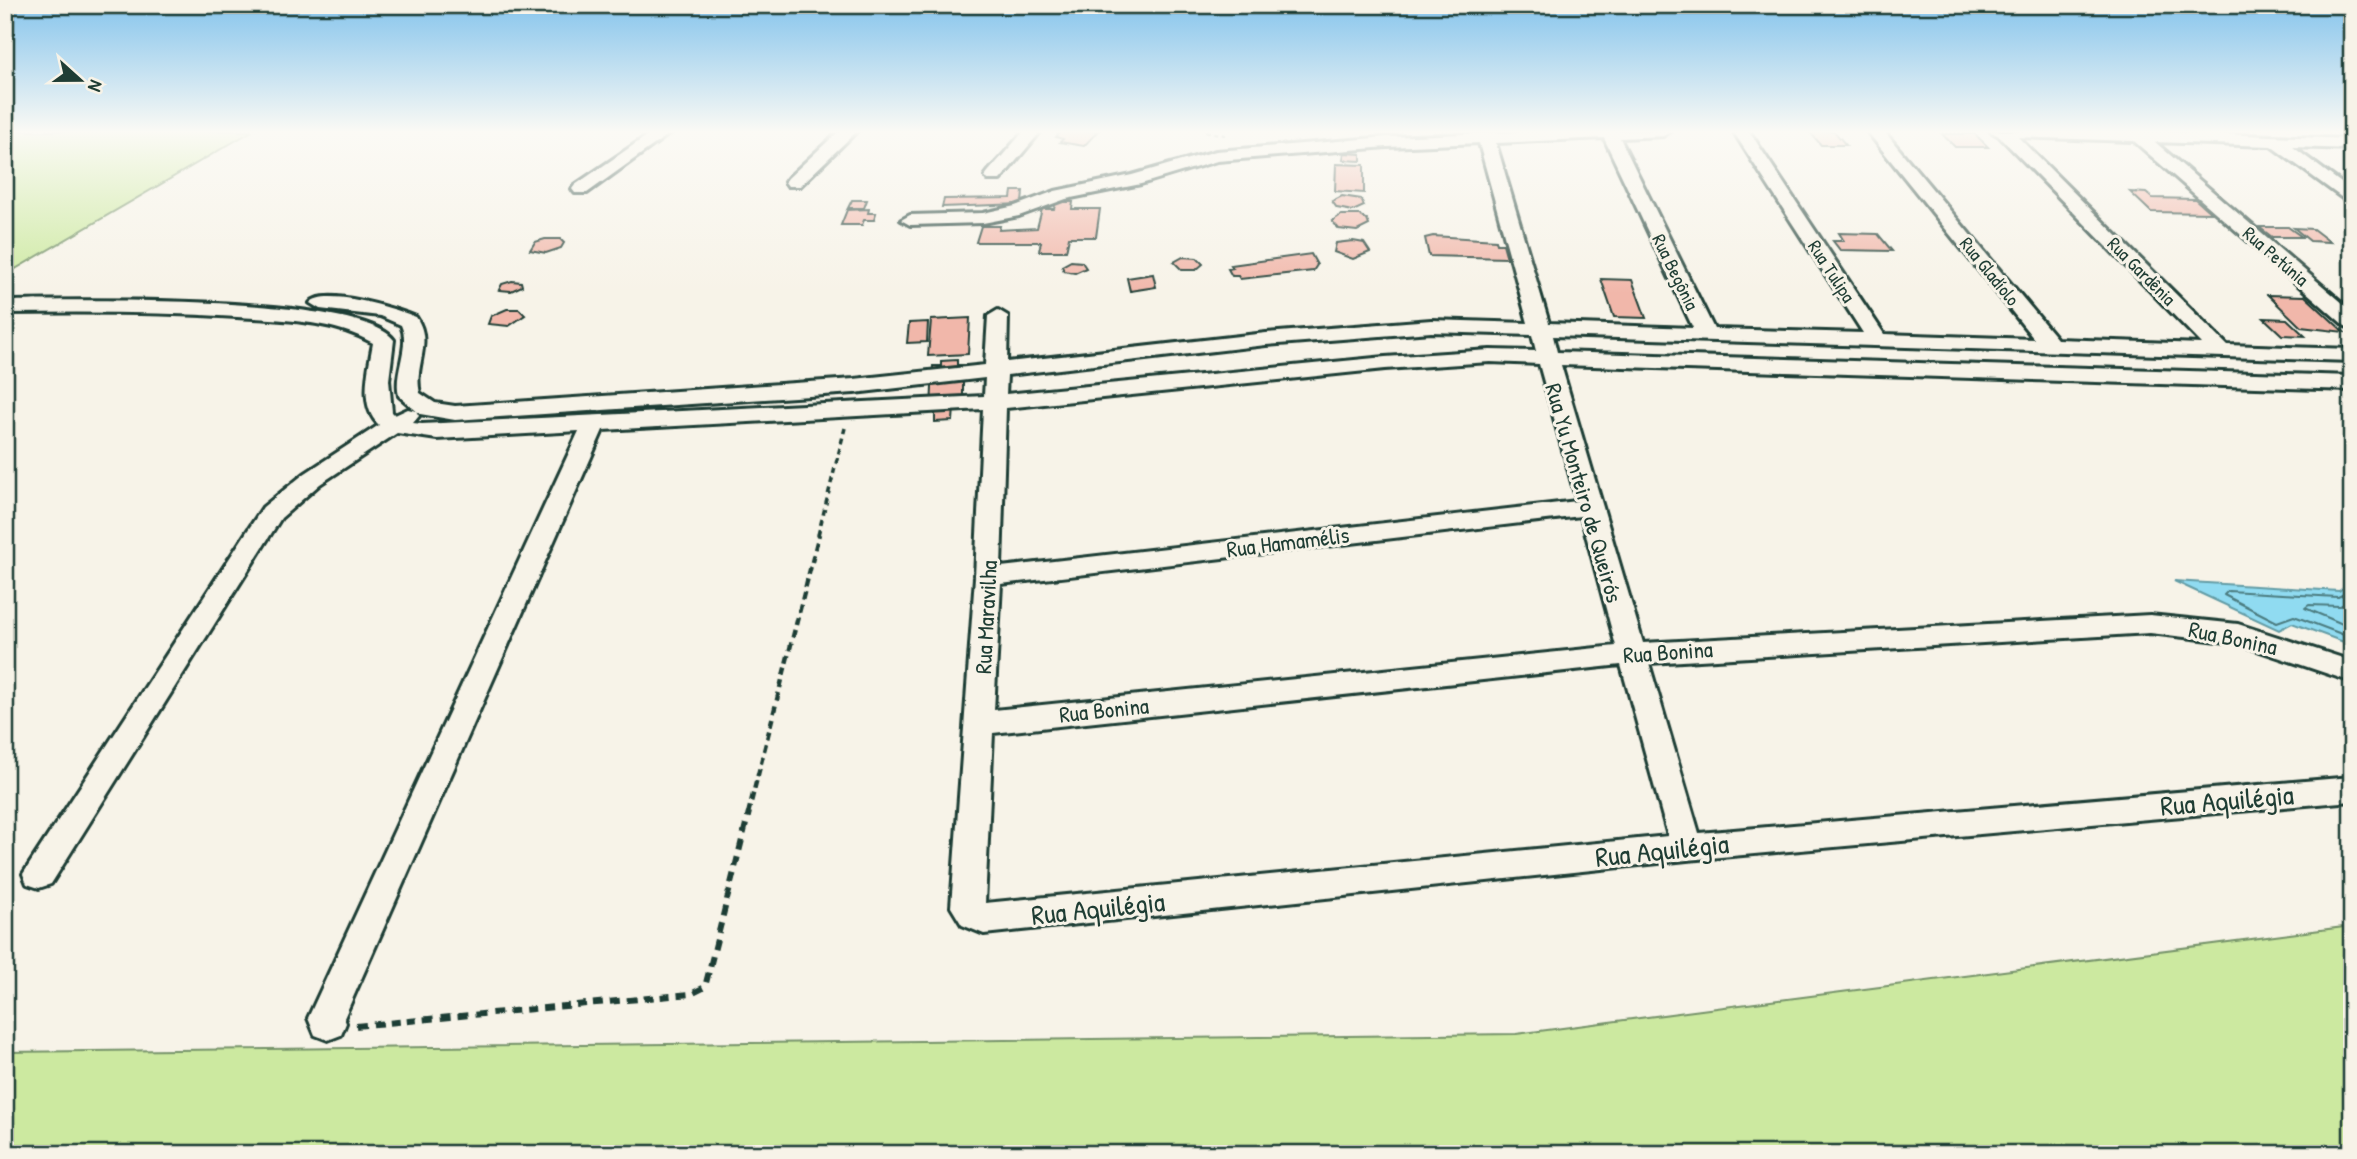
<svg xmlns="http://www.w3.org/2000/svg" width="2357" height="1159" font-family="'Patrick Hand',sans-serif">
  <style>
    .green { fill: #cce9a0; stroke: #76936a; stroke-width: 2 }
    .water { fill: #90dbf1; stroke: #639ca5; stroke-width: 2 }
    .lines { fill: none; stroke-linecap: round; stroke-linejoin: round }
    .shore { stroke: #4c7c80; stroke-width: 2 }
    .building { fill: #f1b7aa; stroke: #1f3d34; stroke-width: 2 }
    .minor-casing { stroke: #1f3d34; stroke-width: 6 }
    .path-far3 { stroke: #1f3d34; stroke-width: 2.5; stroke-dasharray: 5 3.5; stroke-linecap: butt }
    .path-far2 { stroke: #1f3d34; stroke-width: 3.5; stroke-dasharray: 6 4.5; stroke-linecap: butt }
    .path-far1 { stroke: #1f3d34; stroke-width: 4.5; stroke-dasharray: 8 5; stroke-linecap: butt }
    .path { stroke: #1f3d34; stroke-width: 6; stroke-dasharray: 10 7; stroke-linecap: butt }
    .minor { fill: #f7f3e8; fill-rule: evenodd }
    .labels { text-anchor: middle; stroke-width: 6; stroke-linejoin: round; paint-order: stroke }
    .far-street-label { font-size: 19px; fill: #1f3d34; stroke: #f7f3e8 }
    .street-label { font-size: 23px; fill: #1f3d34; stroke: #f7f3e8 }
    .near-street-label { font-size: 28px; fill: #1f3d34; stroke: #f7f3e8 }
  </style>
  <rect width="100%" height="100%" fill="#f7f3e8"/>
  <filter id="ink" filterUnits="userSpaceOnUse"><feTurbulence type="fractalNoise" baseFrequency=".0143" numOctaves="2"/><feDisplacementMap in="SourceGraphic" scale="14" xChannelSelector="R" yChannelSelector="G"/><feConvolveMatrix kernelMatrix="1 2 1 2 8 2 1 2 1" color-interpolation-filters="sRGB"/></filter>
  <g filter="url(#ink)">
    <g class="green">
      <polygon points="5,131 252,131 5,275"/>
      <polygon points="2352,926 2352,1154 5,1154 5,1052 1516,1034"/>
    </g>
    <polygon class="water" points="2174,581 2339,591 2352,581 2352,645 2292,623 2279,630"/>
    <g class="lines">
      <g class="shore">
        <polyline points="2352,590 2338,597 2228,591 2224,595 2277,622 2294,616 2352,638"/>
        <polyline points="2352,601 2340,606 2309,605 2305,608 2352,628"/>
      </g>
    </g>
    <g class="building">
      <polygon points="1057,131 1098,131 1084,146 1060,142 1063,139 1056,137 1061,132"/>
      <polygon points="1809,131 1834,131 1846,145 1821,145"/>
      <polygon points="1942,134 1975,134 1988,147 1955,147"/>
      <polygon points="1344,153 1361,154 1361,161 1343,160"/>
      <polygon points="1336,164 1364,165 1364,193 1335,191"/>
      <polygon points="1012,191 1023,191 1022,204 942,207 944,199 1011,198"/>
      <polygon points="2130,192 2146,193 2152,198 2195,199 2211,213 2151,212"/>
      <polygon points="1342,196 1361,199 1364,206 1353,211 1337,208 1332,201"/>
      <polygon points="852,200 867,200 864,208 848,208"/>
      <polygon points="1056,202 1073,202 1072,209 1100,209 1096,237 1069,237 1066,251 1039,251 1041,242 976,242 981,226 1000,226 999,230 1037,228 1042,209 1054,209"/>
      <polygon points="869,209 868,213 876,213 874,220 864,220 862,225 841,225 847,210"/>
      <polygon points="1341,215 1359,215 1367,220 1369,225 1357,231 1339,229 1332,221"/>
      <polygon points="2259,227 2288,227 2302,237 2272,237"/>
      <polygon points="2294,228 2313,229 2330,242 2310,241"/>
      <polygon points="1839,233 1878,234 1892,251 1840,250 1833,241 1844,241"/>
      <polygon points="1433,236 1496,240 1497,244 1503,244 1507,258 1429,256 1425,238"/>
      <polygon points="545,239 560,239 564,243 561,248 546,253 530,250 535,242"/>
      <polygon points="1353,241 1364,243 1370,252 1353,259 1334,252 1336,243"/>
      <polygon points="1311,254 1317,265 1313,271 1240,279 1238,276 1232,276 1228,269 1233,268 1231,265"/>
      <polygon points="1183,257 1197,258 1203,264 1196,270 1182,270 1174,262"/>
      <polygon points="1071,261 1082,262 1086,268 1075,273 1064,271 1062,266"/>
      <polygon points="1153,274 1156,287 1130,291 1127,278"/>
      <polygon points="1601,279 1632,280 1646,318 1614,317"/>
      <polygon points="512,281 521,282 522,286 511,291 499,290 502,284"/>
      <polygon points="2268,295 2305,296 2344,332 2301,327"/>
      <polygon points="507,309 519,309 525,315 509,326 488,324 491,316"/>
      <polygon points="970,318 968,354 928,356 931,320"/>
      <polygon points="2264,318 2287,319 2305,336 2282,335"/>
      <polygon points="928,322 927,342 907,343 909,323"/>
      <polygon points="957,360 957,365 963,365 963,407 954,408 953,421 935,422 935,409 931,409 933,366 941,366 941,361"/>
    </g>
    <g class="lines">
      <defs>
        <g id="minor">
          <polygon points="654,131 673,131 587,193 575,193 572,189 575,185"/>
          <polygon points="839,131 857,131 800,186 788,186 785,182 788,178"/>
          <polygon points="1024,131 1041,131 1000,180 988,180 985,176 988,172"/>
          <path d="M1540 131H1671L1663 136 1620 138 1714 329 1863 333 1733 131H1749L1884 334 2034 339 1867 131H1884L2057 339 2202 344 1999 136 1990 131H2141L2352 139V149L2293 147 2352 191V205L2271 146 2155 142 2352 311V328L2345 326 2134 141 2018 137 2227 345 2352 349V361L1553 336 1557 352 2352 376V390L1561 365 1643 643 2150 615 2238 624 2352 661V682L2236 643 2150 633 1649 663 1699 833 2352 777V801L1687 860 984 934 962 925 951 907 975 577 983 409 603 430 344 1018 346 1023 341 1035 328 1040 315 1035 308 1018 579 431 437 439 397 433 320 484 281 518 51 884 39 888 27 884 23 874 263 507 304 474 379 425C358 406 369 367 373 343 333 320 282 320 237 317 160 312 82 312 5 313V301C68 300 363 294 394 340L389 380 392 412 395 415 408 409 416 411 419 416 413 423 422 424 984 396 985 378 854 393 455 420 420 414 399 396C393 372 411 347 401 325L380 316 320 309 310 303C323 286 398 309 416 317 434 343 413 366 420 393L435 403 455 406 854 379 985 365 988 316 998 310 1008 316 1007 362 1266 333 1431 320 1528 323 1479 143 1387 147 1217 161 1141 184 1066 199 1019 216 983 223 910 225 901 220 910 215 983 213 1015 206 1055 191 1132 175 1216 151 1387 137ZM1604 138 1693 328 1549 323 1496 143ZM1431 332 1532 335 1536 351 1490 350 1385 357 1006 394 1007 375 1266 345ZM1490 362 1539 364 1577 501 1001 567 1006 408 1385 369ZM1581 516 1616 646 994 710 1001 584ZM1621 665 1668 836 985 903 993 733Z"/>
        </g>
      </defs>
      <use href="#minor" class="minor-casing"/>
      <polyline class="path-far3" points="1205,131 1225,135"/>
      <polyline class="path-far2" points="818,535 845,428"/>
      <polyline class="path-far1" points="748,814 819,534"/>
      <polyline class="path" points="356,1026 691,994 705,987 749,812"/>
      <use href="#minor" class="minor"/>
    </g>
  </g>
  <linearGradient id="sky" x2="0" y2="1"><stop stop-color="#85c4ec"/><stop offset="0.45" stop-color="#fbfaf5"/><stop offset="1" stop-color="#fbfaf5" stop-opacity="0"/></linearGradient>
  <rect width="2357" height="293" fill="url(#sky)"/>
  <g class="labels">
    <g class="far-street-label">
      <text transform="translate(2276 256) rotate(41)" y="7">Rua Petúnia</text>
      <text transform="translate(1832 271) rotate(57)" y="7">Rua Tulipa</text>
      <text transform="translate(1990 271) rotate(51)" y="7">Rua Gladíolo</text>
      <text transform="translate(2142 271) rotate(45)" y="7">Rua Gardênia</text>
      <text transform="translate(1676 272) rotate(64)" y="7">Rua Begônia</text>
    </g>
    <g class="street-label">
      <text transform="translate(1584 493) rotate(74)" y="8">Rua Yu Monteiro de Queirós</text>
      <text transform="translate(1288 542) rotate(-7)" y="8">Rua Hamamélis</text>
      <text transform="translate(986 617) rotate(-87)" y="8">Rua Maravilha</text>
      <text transform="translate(2233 638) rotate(12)" y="8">Rua Bonina</text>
      <text transform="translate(1668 652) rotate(-4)" y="8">Rua Bonina</text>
      <text transform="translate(1104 710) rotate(-6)" y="8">Rua Bonina</text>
    </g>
    <g class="near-street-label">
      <text transform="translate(2227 800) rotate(-5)" y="10">Rua Aquilégia</text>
      <text transform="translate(1662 850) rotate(-6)" y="10">Rua Aquilégia</text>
      <text transform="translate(1098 908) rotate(-6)" y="10">Rua Aquilégia</text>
    </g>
  </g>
  <rect width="2357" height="1159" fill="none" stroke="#f7f3e8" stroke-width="28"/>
  <rect x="14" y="14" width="2329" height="1131" fill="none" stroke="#1f3d34" stroke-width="2.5" filter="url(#ink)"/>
  <g transform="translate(80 80) rotate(111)" stroke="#f7f3e8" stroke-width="5" paint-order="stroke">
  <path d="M0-5L12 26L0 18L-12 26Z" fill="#1f3d34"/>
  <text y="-10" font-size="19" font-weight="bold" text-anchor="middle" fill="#1f3d34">N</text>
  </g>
</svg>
